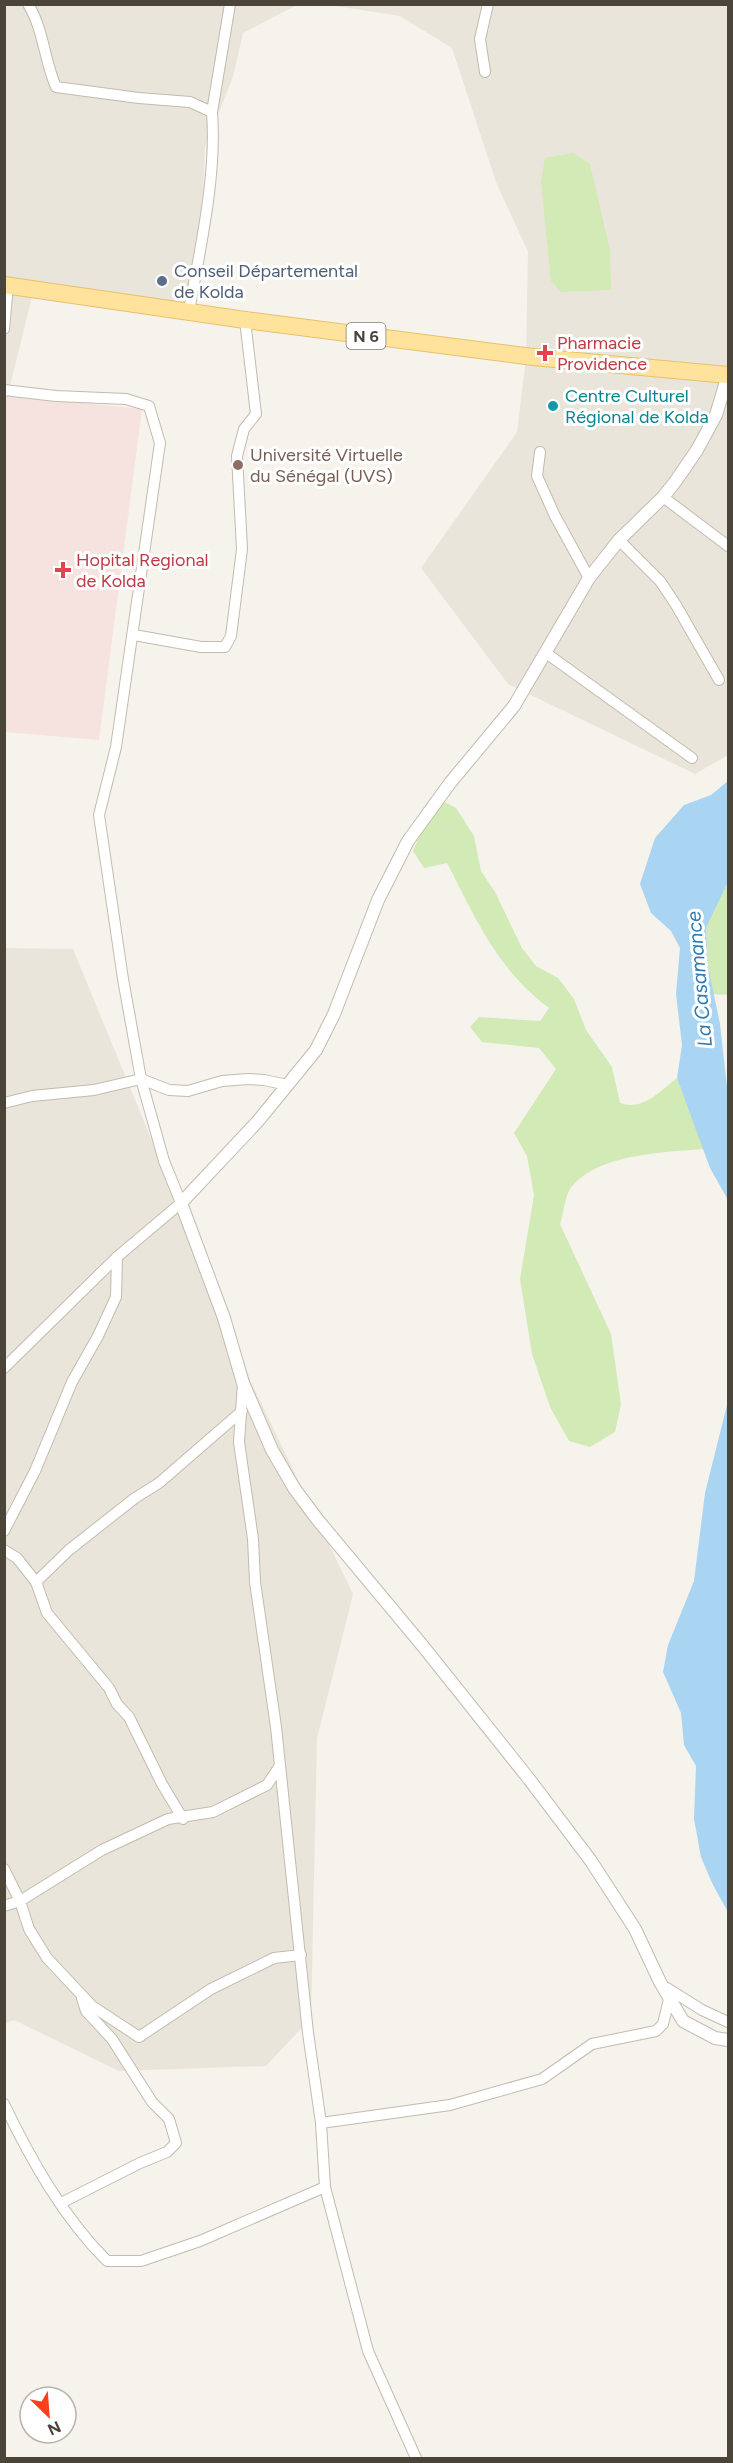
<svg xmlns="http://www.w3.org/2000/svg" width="733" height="2463" font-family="Figtree,sans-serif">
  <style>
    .residential { fill: #eae5da }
    .medical { fill: #f6e3e0 }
    .green { fill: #d2eab5 }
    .water { fill: #a9d4f2 }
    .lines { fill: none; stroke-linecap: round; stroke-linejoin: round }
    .minor-casing { stroke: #c2bbae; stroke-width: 12 }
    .tertiary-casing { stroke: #c2bbae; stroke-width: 14 }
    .primary-casing { stroke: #e6c16a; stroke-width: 18 }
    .minor { stroke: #fff; stroke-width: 10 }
    .tertiary { stroke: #fff; stroke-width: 12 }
    .primary { stroke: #ffe39c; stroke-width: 16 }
    .service-dot { fill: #5c6f8a; stroke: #fff; stroke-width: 2 }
    .health-dot { fill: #e0444e; stroke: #fff; stroke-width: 2 }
    .culture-dot { fill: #0f9aa8; stroke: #fff; stroke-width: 2 }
    .education-dot { fill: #8d6e63; stroke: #fff; stroke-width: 2 }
    .labels { text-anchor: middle; stroke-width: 6; stroke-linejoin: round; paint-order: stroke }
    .shield { fill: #fff; stroke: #817c74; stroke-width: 1.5 }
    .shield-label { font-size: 16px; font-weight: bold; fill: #4b4439 }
    .service-label { font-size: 18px; fill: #4e5e75; stroke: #fff; text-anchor: start }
    .health-label { font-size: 18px; fill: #be3a42; stroke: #fff; text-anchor: start }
    .culture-label { font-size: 18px; fill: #0d838f; stroke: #fff; text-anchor: start }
    .education-label { font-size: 18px; fill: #785e54; stroke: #fff; text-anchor: start }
    .water-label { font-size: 20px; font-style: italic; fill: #2e7ab2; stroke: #fff }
  </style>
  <rect width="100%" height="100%" fill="#f6f3ec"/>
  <g class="residential">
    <polygon points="4,5 297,5 243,33 233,77 205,147 202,216 185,303 36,281 10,386 4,385"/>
    <polygon points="329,5 728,5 728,755 695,774 508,684 421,568 517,432 526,358 528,252 496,182 452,48 400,16"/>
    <polygon points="5,948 73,949 252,1384 353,1594 317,1738 311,2018 266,2066 119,2071 14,2020 5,2024"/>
  </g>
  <polygon class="medical" points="4,395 142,409 99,740 5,732"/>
  <g class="green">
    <polygon points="573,153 590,164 610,250 611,290 561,292 551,281 541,182 545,158"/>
    <path d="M445 802 456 808 474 836 481 871 495 892 522 948 536 966 558 978 574 999 586 1030 612 1067 620 1103C643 1111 659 1092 677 1078L704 1149C665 1152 600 1154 573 1185 565 1193 564 1213 560 1224L611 1334 621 1404 615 1432 590 1447 569 1441 550 1407 532 1354 520 1279 534 1195 527 1156 514 1133 556 1069 539 1048 482 1042 470 1027 479 1017 540 1021 549 1008C498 971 475 917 447 863L424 868 413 851 422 830Z"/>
    <polygon points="728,882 728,995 712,994 708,966 706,928"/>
  </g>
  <g class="water">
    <polygon points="728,781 728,882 706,928 708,966 720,1024 728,1096 728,1200 710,1168 677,1078 682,1045 676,994 680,948 671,931 651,913 640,884 655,838 684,805 711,795"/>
    <polygon points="728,1401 728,1912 713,1885 701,1857 694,1819 696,1766 684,1745 681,1713 663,1672 668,1645 694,1581 705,1493"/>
  </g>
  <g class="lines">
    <defs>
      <g id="minor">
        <path d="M28 4C44 30 44 60 56 87L139 98 190 102 212 112C217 175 200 249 189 311"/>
        <polyline points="485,72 480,39 488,4"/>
        <polyline points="212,112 230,4"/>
        <polyline points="4,329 8,285"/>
        <polyline points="4,390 56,396 126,399 149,406 160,443 116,747 99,815 123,979 141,1079 164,1161 181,1203 117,1257 4,1368"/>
        <polyline points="540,452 537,476 555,516 589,578"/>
        <polyline points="663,497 728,546"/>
        <polyline points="619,540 660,581 676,605 719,680"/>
        <polyline points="134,635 201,647 225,647 231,636 242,549 237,456 244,429 256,414 245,320"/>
        <polyline points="546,653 692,758"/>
        <polyline points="4,1103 32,1096 94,1090 141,1079 169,1090 188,1091 222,1081 248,1079 264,1080 288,1085"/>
        <polyline points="243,1383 239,1442 253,1539 255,1582 276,1727 308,2033 321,2123 325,2187 368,2351 416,2458"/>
        <polyline points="4,1531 35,1471 72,1382 98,1336 116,1297 117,1257"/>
        <polyline points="4,1550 17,1558 36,1582 47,1613 109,1688 117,1704 129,1717 162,1784 183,1819"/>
        <polyline points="36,1582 69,1550 135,1498 159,1483 242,1411"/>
        <polyline points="4,1869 20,1901 29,1929 47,1958 92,2006 139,2037 211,1989 274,1958 301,1955"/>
        <polyline points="4,1906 20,1901 102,1850 168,1819 213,1812 267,1785 279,1767"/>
        <polyline points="667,1988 702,2010 728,2022"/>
        <path d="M4 2104C31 2160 63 2217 107 2261H141L200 2241 325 2187"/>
        <polyline points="321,2123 450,2105 542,2079 592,2044 656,2031 663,2024 670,1995"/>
        <polyline points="61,2203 140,2163 167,2152 176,2143 169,2119 152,2102 112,2039 86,2011 82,1998"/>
      </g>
      <polyline id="tertiary" points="728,375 716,415 697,450 675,482 663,497 619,540 589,578 514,706 450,783 408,841 378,900 334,1014 316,1050 258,1121 181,1203 224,1318 243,1383 272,1450 294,1488 317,1519 422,1645 529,1779 591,1861 635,1929 660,1982 683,2021 715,2038 728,2040"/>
      <polyline id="primary" points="4,285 245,320 533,357 728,375"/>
    </defs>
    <use href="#minor" class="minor-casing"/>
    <use href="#tertiary" class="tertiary-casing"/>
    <use href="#primary" class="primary-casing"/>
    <use href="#minor" class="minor"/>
    <use href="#tertiary" class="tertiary"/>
    <use href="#primary" class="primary"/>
  </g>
  <circle class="service-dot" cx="162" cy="281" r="6"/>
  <g class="health-dot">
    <path d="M542 344h6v6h6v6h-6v6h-6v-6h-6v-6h6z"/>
    <path d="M60 561h6v6h6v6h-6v6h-6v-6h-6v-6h6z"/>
  </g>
  <circle class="culture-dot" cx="553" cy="406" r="6"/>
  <circle class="education-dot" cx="238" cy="465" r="6"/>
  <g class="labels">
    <rect class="shield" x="346.5" y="323" width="39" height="26" rx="4.5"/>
    <g class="shield-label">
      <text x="366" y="342">N 6</text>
    </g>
    <g class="service-label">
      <text x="174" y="277">Conseil Départemental<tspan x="174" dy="21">de Kolda</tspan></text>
    </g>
    <g class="health-label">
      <text x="557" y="349">Pharmacie<tspan x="557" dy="21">Providence</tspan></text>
      <text x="76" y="566">Hopital Regional<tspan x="76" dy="21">de Kolda</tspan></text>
    </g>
    <g class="culture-label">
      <text x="565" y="402">Centre Culturel<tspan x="565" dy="21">Régional de Kolda</tspan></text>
    </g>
    <g class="education-label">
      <text x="250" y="461">Université Virtuelle<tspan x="250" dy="21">du Sénégal (UVS)</tspan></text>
    </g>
    <g class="water-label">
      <text transform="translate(699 979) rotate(-95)" y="7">La Casamance</text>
    </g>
  </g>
  <rect width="733" height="2463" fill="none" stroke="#4b4439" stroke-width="12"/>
  <g transform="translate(48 2415) rotate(155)"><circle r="28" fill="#ffffff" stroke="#b7b4b0" stroke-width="1.5"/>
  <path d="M0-4.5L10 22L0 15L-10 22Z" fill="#fc3f1d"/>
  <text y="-9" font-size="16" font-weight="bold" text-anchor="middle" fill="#4b4439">N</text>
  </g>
</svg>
